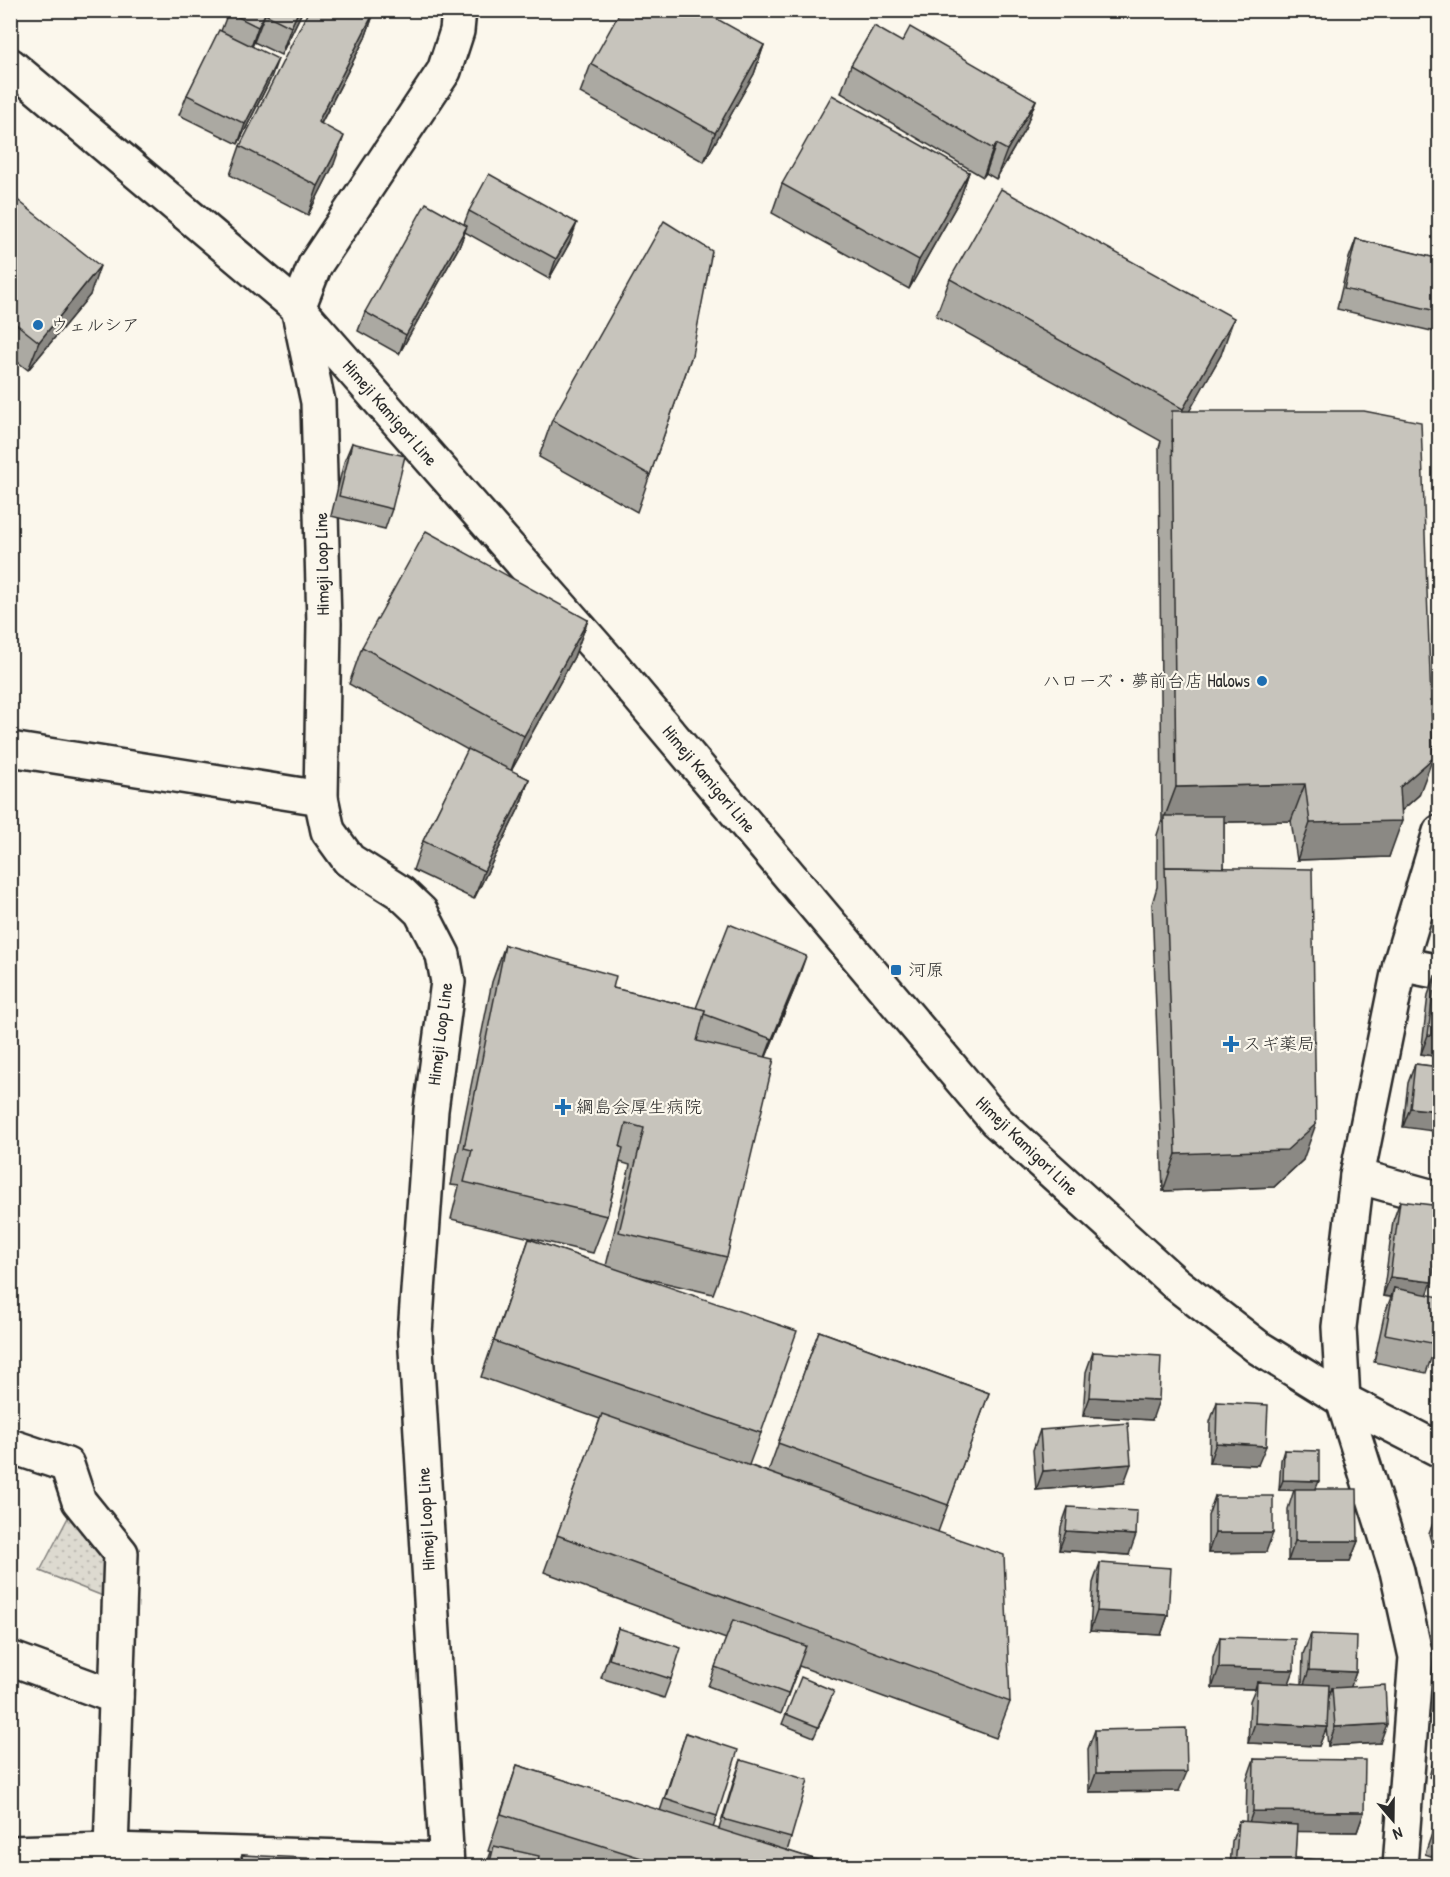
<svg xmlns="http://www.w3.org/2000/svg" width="1450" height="1877" font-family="'Patrick Hand','Klee One',sans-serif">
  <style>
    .park { fill: url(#park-dots); stroke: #84827e; stroke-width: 1.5 }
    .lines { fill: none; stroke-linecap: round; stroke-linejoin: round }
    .minor-casing { stroke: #2b2b2b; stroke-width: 38 }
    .secondary-casing { stroke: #2b2b2b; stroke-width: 38 }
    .primary-casing { stroke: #2b2b2b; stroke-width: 38 }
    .minor { stroke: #fbf7ec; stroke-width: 33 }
    .secondary { stroke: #fbf7ec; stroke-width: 33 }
    .primary { stroke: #fbf7ec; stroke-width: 33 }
    .wall { fill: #aba9a2; stroke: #2b2b2b; stroke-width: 1.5; fill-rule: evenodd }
    .shaded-wall { fill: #8b8984; stroke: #2b2b2b; stroke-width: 1.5 }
    .building { fill: #c7c4bc; stroke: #2b2b2b; stroke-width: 1.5 }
    .poi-dot { fill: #1f6fb2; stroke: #fbf7ec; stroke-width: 2 }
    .labels { text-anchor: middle; stroke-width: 4.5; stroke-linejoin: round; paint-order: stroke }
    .poi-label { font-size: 18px; fill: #2b2b2b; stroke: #fbf7ec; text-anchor: start }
    .street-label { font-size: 18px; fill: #2b2b2b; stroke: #fbf7ec }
  </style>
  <defs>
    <pattern id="park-dots" width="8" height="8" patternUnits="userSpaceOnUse" patternTransform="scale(1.5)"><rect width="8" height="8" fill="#dddad0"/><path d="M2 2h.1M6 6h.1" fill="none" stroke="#bebbb3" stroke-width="1.8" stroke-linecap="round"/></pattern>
  </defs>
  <rect width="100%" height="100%" fill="#fbf7ec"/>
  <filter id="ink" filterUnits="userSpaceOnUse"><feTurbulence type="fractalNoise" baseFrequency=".0167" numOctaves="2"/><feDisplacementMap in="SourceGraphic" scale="12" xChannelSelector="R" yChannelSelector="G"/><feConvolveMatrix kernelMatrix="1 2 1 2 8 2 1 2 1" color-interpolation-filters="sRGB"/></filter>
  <g filter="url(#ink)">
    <polygon class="park" points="73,1508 110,1551 113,1600 40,1571"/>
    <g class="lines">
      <defs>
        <g id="minor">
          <polyline points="10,749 321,798"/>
          <polyline points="1400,964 1440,972"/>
          <polyline points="1357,1176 1440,1199"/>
          <polyline points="10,1446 67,1465 79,1501 121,1553 111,1850"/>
          <polyline points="10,1658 116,1697"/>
          <polyline points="10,1853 111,1850 446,1860"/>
          <polyline points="1400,1866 1416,1657 1397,1571 1343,1400 1339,1327 1357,1176 1400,964 1440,832"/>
        </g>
        <polyline id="secondary" points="447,1866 415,1333 431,1110 448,982 443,955 421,912 401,893 349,860 328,831 321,798 324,623 318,402 298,308 315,265 444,71 457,31 459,10"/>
        <polyline id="primary" points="10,65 298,308 613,666 996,1121 1175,1283 1259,1348 1343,1400 1440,1450"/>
      </defs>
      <use href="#minor" class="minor-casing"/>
      <use href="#secondary" class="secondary-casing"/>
      <use href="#primary" class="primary-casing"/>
      <use href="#minor" class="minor"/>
      <use href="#secondary" class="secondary"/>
      <use href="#primary" class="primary"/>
    </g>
    <g class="wall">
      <polygon points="229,10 303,10 281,55 254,42 252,46 271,78 238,144 179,115 187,95 221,31"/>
      <polygon points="375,10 365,38 321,124 334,164 308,215 230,175 240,146"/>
      <polygon points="902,42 1036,100 1025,129 996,179 986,173 983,177 841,93 851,65"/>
      <polygon points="764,45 754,74 704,162 580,93 591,64"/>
      <polygon points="969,172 959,201 909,289 772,213 782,184"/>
      <polygon points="10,194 90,295 28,370 10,356"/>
      <polygon points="469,211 570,242 549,279 465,232 460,245 399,354 358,331 365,312 464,224"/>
      <polygon points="1356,239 1440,259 1440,333 1337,309 1349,258"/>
      <polygon points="950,279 1221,355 1189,411 1419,795 1401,811 1389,857 1297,860 1291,821 1224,822 1224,868 1303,1160 1274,1187 1163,1191 1152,904 1157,887 1157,835 1162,820 1159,448 1161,441 936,316"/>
      <polygon points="692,355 637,512 539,457 552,420"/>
      <polygon points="352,443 392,509 385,529 331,516 344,462"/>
      <polygon points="588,620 574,657 511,771 529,779 519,808 474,899 413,870 423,841 468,750 349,684 362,647"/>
      <polygon points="505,945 613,988 696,1008 796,985 766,1057 727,1257 713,1294 636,1276 761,1433 749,1465 768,1472 819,1331 989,1393 938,1532 1010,1702 996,1738 799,1666 781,1714 708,1686 726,1639 544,1572 600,1419 481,1377 529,1239 606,1266 630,1165 620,1162 607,1216 593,1253 451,1219 459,1186 451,1185 492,982"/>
      <polygon points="1435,976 1440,976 1440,1057 1421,1054 1428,995"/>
      <polygon points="1415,1064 1440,1067 1403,1127 1408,1083"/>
      <polygon points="1400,1201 1427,1294 1436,1344 1426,1373 1374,1362 1384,1316 1391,1297 1383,1296 1393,1221"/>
      <polygon points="1093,1352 1152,1420 1083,1416 1086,1372"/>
      <polygon points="1217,1402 1258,1465 1209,1463 1210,1422"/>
      <polygon points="1040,1430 1124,1483 1036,1490 1033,1450"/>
      <polygon points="1284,1450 1358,1541 1350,1561 1288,1561 1288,1509 1294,1490 1279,1490 1281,1460"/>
      <polygon points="1215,1496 1266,1552 1208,1553 1208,1516"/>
      <polygon points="1068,1507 1129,1555 1059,1550 1061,1527"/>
      <polygon points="1440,1514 1440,1574 1429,1534 1436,1515"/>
      <polygon points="1100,1563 1168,1615 1161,1635 1090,1631 1093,1583"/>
      <polygon points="618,1628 671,1679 664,1698 601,1678"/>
      <path d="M1311 1634 1356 1672 1350 1687 1380 1743 1328 1746 1326 1727 1319 1746 1248 1743 1250 1701 1255 1689 1212 1688 1213 1657 1220 1637 1289 1683 1302 1684 1303 1654ZM1328 1691H1331L1328 1700Z"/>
      <polygon points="830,1701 814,1737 782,1724 786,1714"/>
      <polygon points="1095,1730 1179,1791 1089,1792 1088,1749"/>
      <polygon points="686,1733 717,1816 713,1828 719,1829 734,1780 741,1760 791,1838 787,1851 836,1866 486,1866 491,1852 488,1851 517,1765 660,1811"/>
      <polygon points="1440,1736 1440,1780 1429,1777"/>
      <polygon points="1254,1759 1364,1812 1357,1832 1296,1831 1295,1858 1369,1866 1230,1866 1232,1841 1239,1821 1246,1822 1247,1779"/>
      <polygon points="1440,1810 1440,1859 1425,1854"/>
      <polygon points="242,1855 366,1866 238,1866"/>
    </g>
    <g class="shaded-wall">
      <polygon points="299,10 303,10 281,55 291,27"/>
      <polygon points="375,10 365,38 307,150 318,122"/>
      <polygon points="265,14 254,42 248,56 258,27"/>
      <polygon points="764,45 754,74 704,162 715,133"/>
      <polygon points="278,59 271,78 238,144 245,124"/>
      <polygon points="1036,100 1025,129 996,179 1007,150"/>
      <polygon points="344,136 334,164 308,215 318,186"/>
      <polygon points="996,144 986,173 983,177 993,149"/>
      <polygon points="969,172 959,201 909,289 919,260"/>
      <polygon points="577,223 570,242 549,279 556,259"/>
      <polygon points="467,226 460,245 399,354 406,335"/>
      <polygon points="100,266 90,295 28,370 39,342"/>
      <polygon points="1234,318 1221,355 1172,442 1183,409"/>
      <polygon points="588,620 574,657 510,773 524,736"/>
      <polygon points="1433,758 1419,795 1390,821 1402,821 1389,857 1297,860 1310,823 1400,787"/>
      <polygon points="529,779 519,808 474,899 484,871"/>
      <polygon points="1305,784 1291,821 1164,823 1164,819 1176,787"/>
      <polygon points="806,956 796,985 761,1068 772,1039"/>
      <polygon points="1428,1035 1440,1036 1440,1057 1421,1054"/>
      <polygon points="1410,1108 1440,1111 1440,1132 1403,1127"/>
      <polygon points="1316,1124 1303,1160 1274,1187 1163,1191 1176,1154"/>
      <polygon points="1390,1277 1432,1282 1425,1301 1394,1288 1391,1297 1383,1296"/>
      <polygon points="1090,1397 1159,1400 1152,1420 1083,1416"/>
      <polygon points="1216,1443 1266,1446 1258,1465 1209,1463"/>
      <polygon points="1131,1464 1124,1483 1036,1490 1043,1471"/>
      <polygon points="1283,1480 1319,1481 1315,1491 1279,1490"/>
      <polygon points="1066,1531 1136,1535 1129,1555 1059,1550"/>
      <polygon points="1215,1533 1273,1533 1266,1552 1208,1553"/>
      <polygon points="1295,1541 1358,1541 1350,1561 1288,1561"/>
      <polygon points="1097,1611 1168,1615 1161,1635 1090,1631"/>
      <polygon points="1219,1668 1294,1670 1287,1689 1257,1682 1255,1689 1212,1688"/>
      <polygon points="1309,1670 1356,1672 1349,1692 1332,1688 1331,1691 1302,1690"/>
      <polygon points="1255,1723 1327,1727 1319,1746 1248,1743"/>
      <polygon points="1387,1724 1380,1743 1328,1746 1335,1727"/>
      <polygon points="1187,1772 1179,1791 1089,1792 1096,1773"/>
      <polygon points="1253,1811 1364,1812 1357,1832 1246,1831"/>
    </g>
    <g class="building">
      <polygon points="229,10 299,10 291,27 265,14 258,27 228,12"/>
      <polygon points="309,10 375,10 318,122 344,136 318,186 240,146"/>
      <polygon points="621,10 701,10 764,45 715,133 591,64"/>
      <polygon points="874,26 902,42 910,27 1036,100 1007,150 996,144 993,149 851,65"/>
      <polygon points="219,30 278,59 245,124 187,95"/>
      <polygon points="832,95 969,172 919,260 782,184"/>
      <polygon points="489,174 577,223 556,259 469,211"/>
      <polygon points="1001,189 1234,318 1183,409 950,279"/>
      <polygon points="10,194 100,266 39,342 10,319"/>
      <polygon points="426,203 467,226 406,335 365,312"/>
      <polygon points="664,221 712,251 692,355 650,475 552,420"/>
      <polygon points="1356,239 1440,259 1440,312 1344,289"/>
      <polygon points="1172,411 1364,411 1421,422 1433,758 1400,787 1402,821 1310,823 1305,784 1176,787"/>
      <polygon points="352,443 405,456 392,509 339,496"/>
      <polygon points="426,531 588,620 524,736 362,647"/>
      <polygon points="468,749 529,779 484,871 423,841"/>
      <polygon points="1164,816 1224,816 1224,868 1165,867 1165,868"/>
      <polygon points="1165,867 1312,869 1316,1124 1287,1150 1176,1154"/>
      <polygon points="729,924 806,956 772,1039 704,1014 705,1010 696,1008"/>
      <polygon points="505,945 616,976 613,988 705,1010 697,1041 774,1059 727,1257 619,1232 644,1128 626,1123 620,1147 623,1148 607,1216 464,1182 472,1150 464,1148"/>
      <polygon points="1435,976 1440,976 1440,1036 1428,1035"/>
      <polygon points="1415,1064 1440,1067 1440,1111 1410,1108"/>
      <polygon points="1400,1201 1440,1206 1440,1222 1432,1282 1390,1277"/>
      <polygon points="529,1239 797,1331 761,1433 494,1341"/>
      <polygon points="1394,1288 1440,1297 1440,1329 1436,1344 1385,1334"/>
      <polygon points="819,1331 989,1393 948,1505 778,1443"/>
      <polygon points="1093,1352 1161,1356 1159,1400 1090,1397"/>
      <polygon points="1217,1402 1268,1405 1266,1446 1216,1443"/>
      <polygon points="602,1414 1004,1555 1010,1702 557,1535"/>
      <polygon points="1128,1423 1131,1464 1043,1471 1040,1430"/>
      <polygon points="1284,1450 1319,1451 1319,1481 1283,1480"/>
      <polygon points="1295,1489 1357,1489 1358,1541 1295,1541"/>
      <rect x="1215" y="1496" width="58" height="37"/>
      <polygon points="1068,1507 1137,1511 1136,1535 1066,1531"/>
      <polygon points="1440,1514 1440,1528 1436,1515"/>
      <polygon points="1100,1563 1171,1568 1168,1615 1097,1611"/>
      <polygon points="733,1620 806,1646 788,1694 715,1667"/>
      <polygon points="618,1628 681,1648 671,1679 609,1659"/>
      <polygon points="1311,1634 1357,1636 1356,1672 1309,1670"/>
      <polygon points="1220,1637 1295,1639 1294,1670 1219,1668"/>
      <polygon points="801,1677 834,1691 818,1727 786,1714"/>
      <polygon points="1257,1682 1329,1685 1327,1727 1255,1723"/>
      <polygon points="1385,1685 1387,1724 1335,1727 1332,1688"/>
      <polygon points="1186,1728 1187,1772 1096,1773 1095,1730"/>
      <polygon points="686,1733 738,1750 717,1816 665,1799"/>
      <polygon points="1440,1744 1440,1759 1436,1758"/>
      <polygon points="1254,1759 1365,1760 1364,1812 1253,1811"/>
      <polygon points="741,1760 808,1780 791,1838 723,1819"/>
      <polygon points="517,1765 836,1866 667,1866 501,1814"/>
      <polygon points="1440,1811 1440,1837 1432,1834"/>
      <polygon points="1239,1821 1297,1825 1295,1858 1369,1864 1369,1866 1235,1866"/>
      <polygon points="494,1846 539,1856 537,1866 489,1866"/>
      <polygon points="242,1855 325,1859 366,1866 243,1866"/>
    </g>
  </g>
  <g class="poi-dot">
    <circle cx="38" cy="325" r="6"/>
    <circle cx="1262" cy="681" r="6"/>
    <rect x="890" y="964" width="12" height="12" rx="3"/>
    <path d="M1228 1035h6v6h6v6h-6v6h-6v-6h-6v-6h6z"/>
    <path d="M560 1098h6v6h6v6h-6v6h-6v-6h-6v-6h6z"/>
  </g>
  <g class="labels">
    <g class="poi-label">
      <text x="50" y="331">ウェルシア</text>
      <text x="1250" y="687" text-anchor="end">ハローズ・夢前台店 Halows</text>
      <text x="908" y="976">河原</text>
      <text x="1243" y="1050">スギ薬局</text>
      <text x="576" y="1113">綱島会厚生病院</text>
    </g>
    <g class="street-label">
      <text transform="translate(390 413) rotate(49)" y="6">Himeji Kamigori Line</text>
      <text transform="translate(322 564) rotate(-91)" y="6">Himeji Loop Line</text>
      <text transform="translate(709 779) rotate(50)" y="6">Himeji Kamigori Line</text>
      <text transform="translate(440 1034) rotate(-83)" y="6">Himeji Loop Line</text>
      <text transform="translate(1027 1146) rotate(44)" y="6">Himeji Kamigori Line</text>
      <text transform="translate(426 1519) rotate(-93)" y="6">Himeji Loop Line</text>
    </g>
  </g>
  <rect width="1450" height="1877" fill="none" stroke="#fbf7ec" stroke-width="36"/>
  <rect x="18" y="18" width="1414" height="1841" fill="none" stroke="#2b2b2b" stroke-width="2" filter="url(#ink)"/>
  <g transform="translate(1393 1820) rotate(160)" stroke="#fbf7ec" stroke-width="4.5" paint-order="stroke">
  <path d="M0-4.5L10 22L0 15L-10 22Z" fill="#2b2b2b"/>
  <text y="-9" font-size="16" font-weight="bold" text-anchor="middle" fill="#2b2b2b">N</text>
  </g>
</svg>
